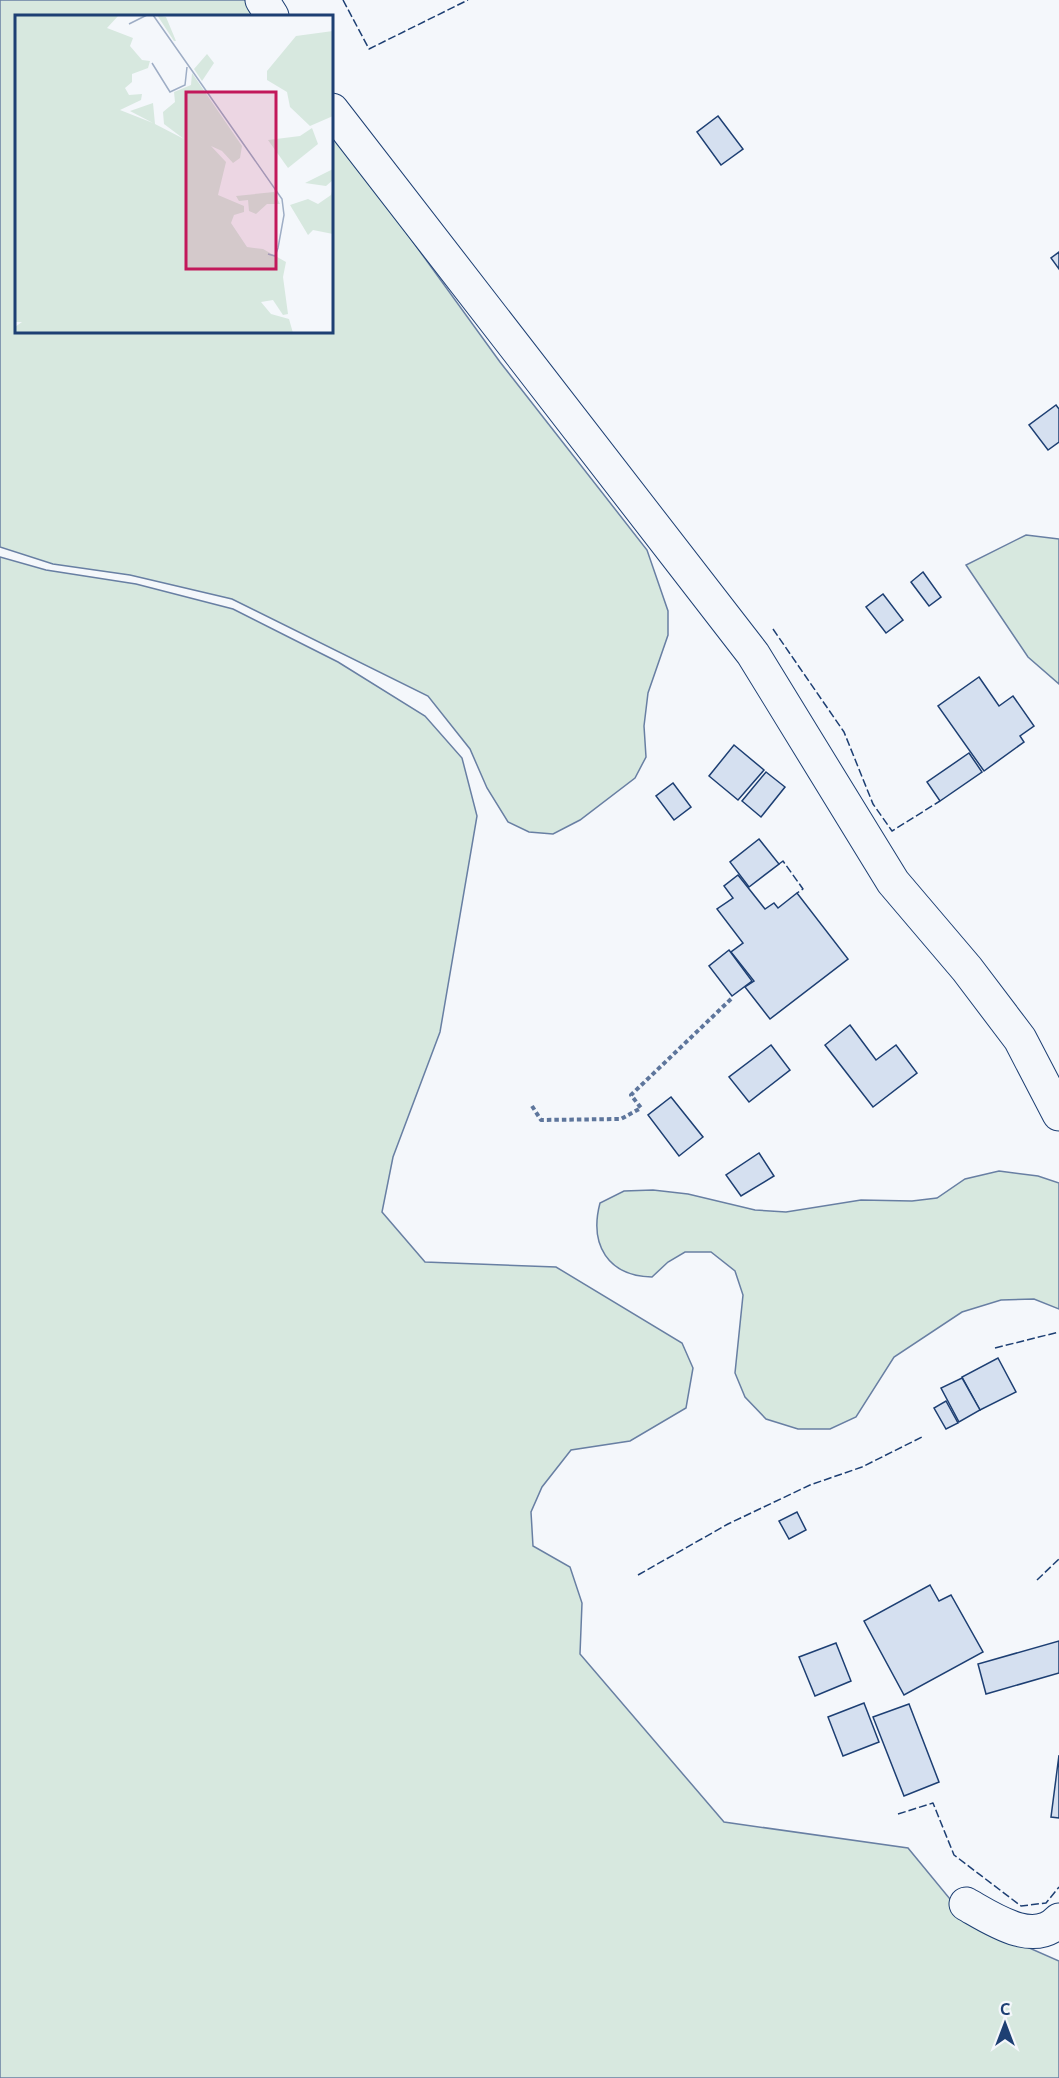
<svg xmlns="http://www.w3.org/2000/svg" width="1059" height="2078" font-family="Ubuntu,sans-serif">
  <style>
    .green { fill: #d7e8df; stroke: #687fa3; stroke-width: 1.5 }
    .building { fill: #d5e0f0; stroke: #1d3f73; stroke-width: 1.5 }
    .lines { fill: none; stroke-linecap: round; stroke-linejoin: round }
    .minor-casing { stroke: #1d3f73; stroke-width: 35 }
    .path { stroke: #5e769c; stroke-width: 4; stroke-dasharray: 4.5 3; stroke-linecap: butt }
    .minor { stroke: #f4f7fb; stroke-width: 33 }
    .fence { stroke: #1d3f73; stroke-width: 1.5; stroke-dasharray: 8 3; stroke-linecap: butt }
    .inset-road { fill: none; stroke: #9eadc5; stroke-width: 1.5 }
    .view { fill: #c2185b; fill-opacity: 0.15; stroke: #c2185b; stroke-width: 3 }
    .inset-edge { fill: none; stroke: #1d3f73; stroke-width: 3 }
  </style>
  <rect width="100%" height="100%" fill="#f4f7fb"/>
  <g class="green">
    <polygon points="0,0 245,0 256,16 16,16 16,332 332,332 332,130 500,362 647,550 668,611 668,635 648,693 644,726 646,757 635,778 580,820 553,834 529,832 508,822 487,788 470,749 428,696 232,599 130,575 53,564 0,547"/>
    <polygon points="1026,535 1059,539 1059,684 1028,657 966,565"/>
    <polygon points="0,557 46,570 136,584 233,609 338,662 425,716 462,758 477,816 440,1032 393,1157 382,1212 425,1262 556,1267 682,1343 693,1368 686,1408 630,1441 571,1450 542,1487 531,1512 533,1546 570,1567 582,1603 580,1654 724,1822 908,1848 968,1921 1059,1961 1059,2078 0,2078"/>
    <path d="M999 1171 1038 1176 1059 1183V1309L1034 1299 1001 1300 962 1312 894 1357 856 1417 830 1429H798L766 1419 745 1397 735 1373 743 1295 735 1271 711 1252H685L668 1262 652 1277C608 1276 589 1245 600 1203L624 1191 653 1190 688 1194 755 1210 786 1212 861 1200 912 1201 937 1198 965 1179Z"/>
  </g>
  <g class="building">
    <polygon points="718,116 743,149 721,165 697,132"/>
    <polygon points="1059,252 1059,269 1051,258"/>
    <polygon points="1056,405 1059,409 1059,442 1048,450 1029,425"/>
    <polygon points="923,572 941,597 929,606 911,582"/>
    <polygon points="883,594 903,620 886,633 866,607"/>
    <polygon points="979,677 999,706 1013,696 1034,726 1020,736 1024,742 984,771 938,706"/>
    <polygon points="734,745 764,770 738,800 709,776"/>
    <polygon points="969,753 982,772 940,801 927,782"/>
    <polygon points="766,772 785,787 761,817 742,801"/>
    <polygon points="673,783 691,807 674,820 656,796"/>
    <polygon points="759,839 779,864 749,887 730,862"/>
    <polygon points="738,875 765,909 774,903 778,908 797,893 848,959 770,1019 745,987 754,981 731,952 743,943 717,909 733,898 724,886"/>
    <polygon points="729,950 752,981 732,996 709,966"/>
    <polygon points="850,1025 876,1060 896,1045 917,1073 873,1107 825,1045"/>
    <polygon points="771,1045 790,1070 749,1102 729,1077"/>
    <polygon points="671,1097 703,1137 679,1156 648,1115"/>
    <polygon points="759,1153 774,1176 741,1196 726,1175"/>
    <polygon points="998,1358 1016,1392 980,1410 962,1377"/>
    <polygon points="962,1378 980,1410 959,1422 941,1388"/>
    <polygon points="946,1401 958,1423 946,1429 934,1408"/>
    <polygon points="797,1512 806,1530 789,1539 779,1521"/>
    <polygon points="930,1585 939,1601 951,1595 983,1652 904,1695 864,1621"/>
    <polygon points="1059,1641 1059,1673 986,1694 978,1664"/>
    <polygon points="836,1643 851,1681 815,1696 799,1657"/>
    <polygon points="864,1703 879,1742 843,1756 828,1717"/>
    <polygon points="909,1704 939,1782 904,1796 873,1717"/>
    <polygon points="1059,1755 1059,1818 1051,1817"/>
  </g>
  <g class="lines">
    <defs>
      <g id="minor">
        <polyline points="262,0 272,16"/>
        <polyline points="332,110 753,654 893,882 967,969 1020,1039 1059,1114"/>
        <path d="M966 1904C991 1918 1034 1948 1059 1920"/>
      </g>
    </defs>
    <use href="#minor" class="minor-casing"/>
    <polyline class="path" points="532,1106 541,1120 621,1119 641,1108 631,1095 731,999"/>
    <use href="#minor" class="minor"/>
    <g class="fence">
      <polyline points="343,0 369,49 468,0"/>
      <polyline points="773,629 844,732 873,804 892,831 940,801"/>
      <polyline points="779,864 783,861 803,889 797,893"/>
      <polyline points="995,1348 1059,1332"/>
      <polyline points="638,1575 728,1524 810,1485 862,1467 922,1437"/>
      <polyline points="1037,1580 1059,1559"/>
      <polyline points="898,1814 933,1803 954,1855 1021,1906 1046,1903 1059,1887"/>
    </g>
  </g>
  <g transform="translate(15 15)">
    <rect width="318" height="318" fill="#f4f7fb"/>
    <path d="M0 0H104L92 13 118 23 115 31 127 45 135 46 133 53 117 59V67L110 73 114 80 127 79 126 85 105 95 138 108 115 96 138 88 140 109 169 124 149 109 148 97 160 87 159 77 176 70 177 58 227 131 225 143 218 148 207 136 196 131 211 147 203 180 229 191V197L219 200 216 208 232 232 248 234 271 247 268 262 273 299 268 300 258 285 246 287 256 299 274 304 278 318H0V312L7 307H0ZM142 0 151 2 161 26H159ZM318 16V101L295 111 275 92 272 77 252 65V56L281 21ZM192 39 199 48 187 66 179 54ZM297 113 303 129 273 153 253 125 285 121ZM318 154V165L311 171 290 168ZM318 173V219L298 215 293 220 275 190 293 184 303 189 316 180ZM259 177 265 189H252L241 199 234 196 233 185 224 186 221 181Z" fill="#d7e8df"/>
    <path class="inset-road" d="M138 0 267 184 269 200 263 233 260 241 253 239M114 9 132 0M137 48 155 77 170 70 172 52"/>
    <path class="view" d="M171 77H261V254H171Z"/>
    <rect width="318" height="318" class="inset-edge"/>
  </g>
  <g transform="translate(1005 2024)" stroke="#f4f7fb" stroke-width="4.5" paint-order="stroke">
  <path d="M0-4.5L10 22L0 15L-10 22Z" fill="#1d3f73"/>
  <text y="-9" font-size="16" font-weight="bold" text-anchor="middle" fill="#1d3f73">С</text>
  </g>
</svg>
